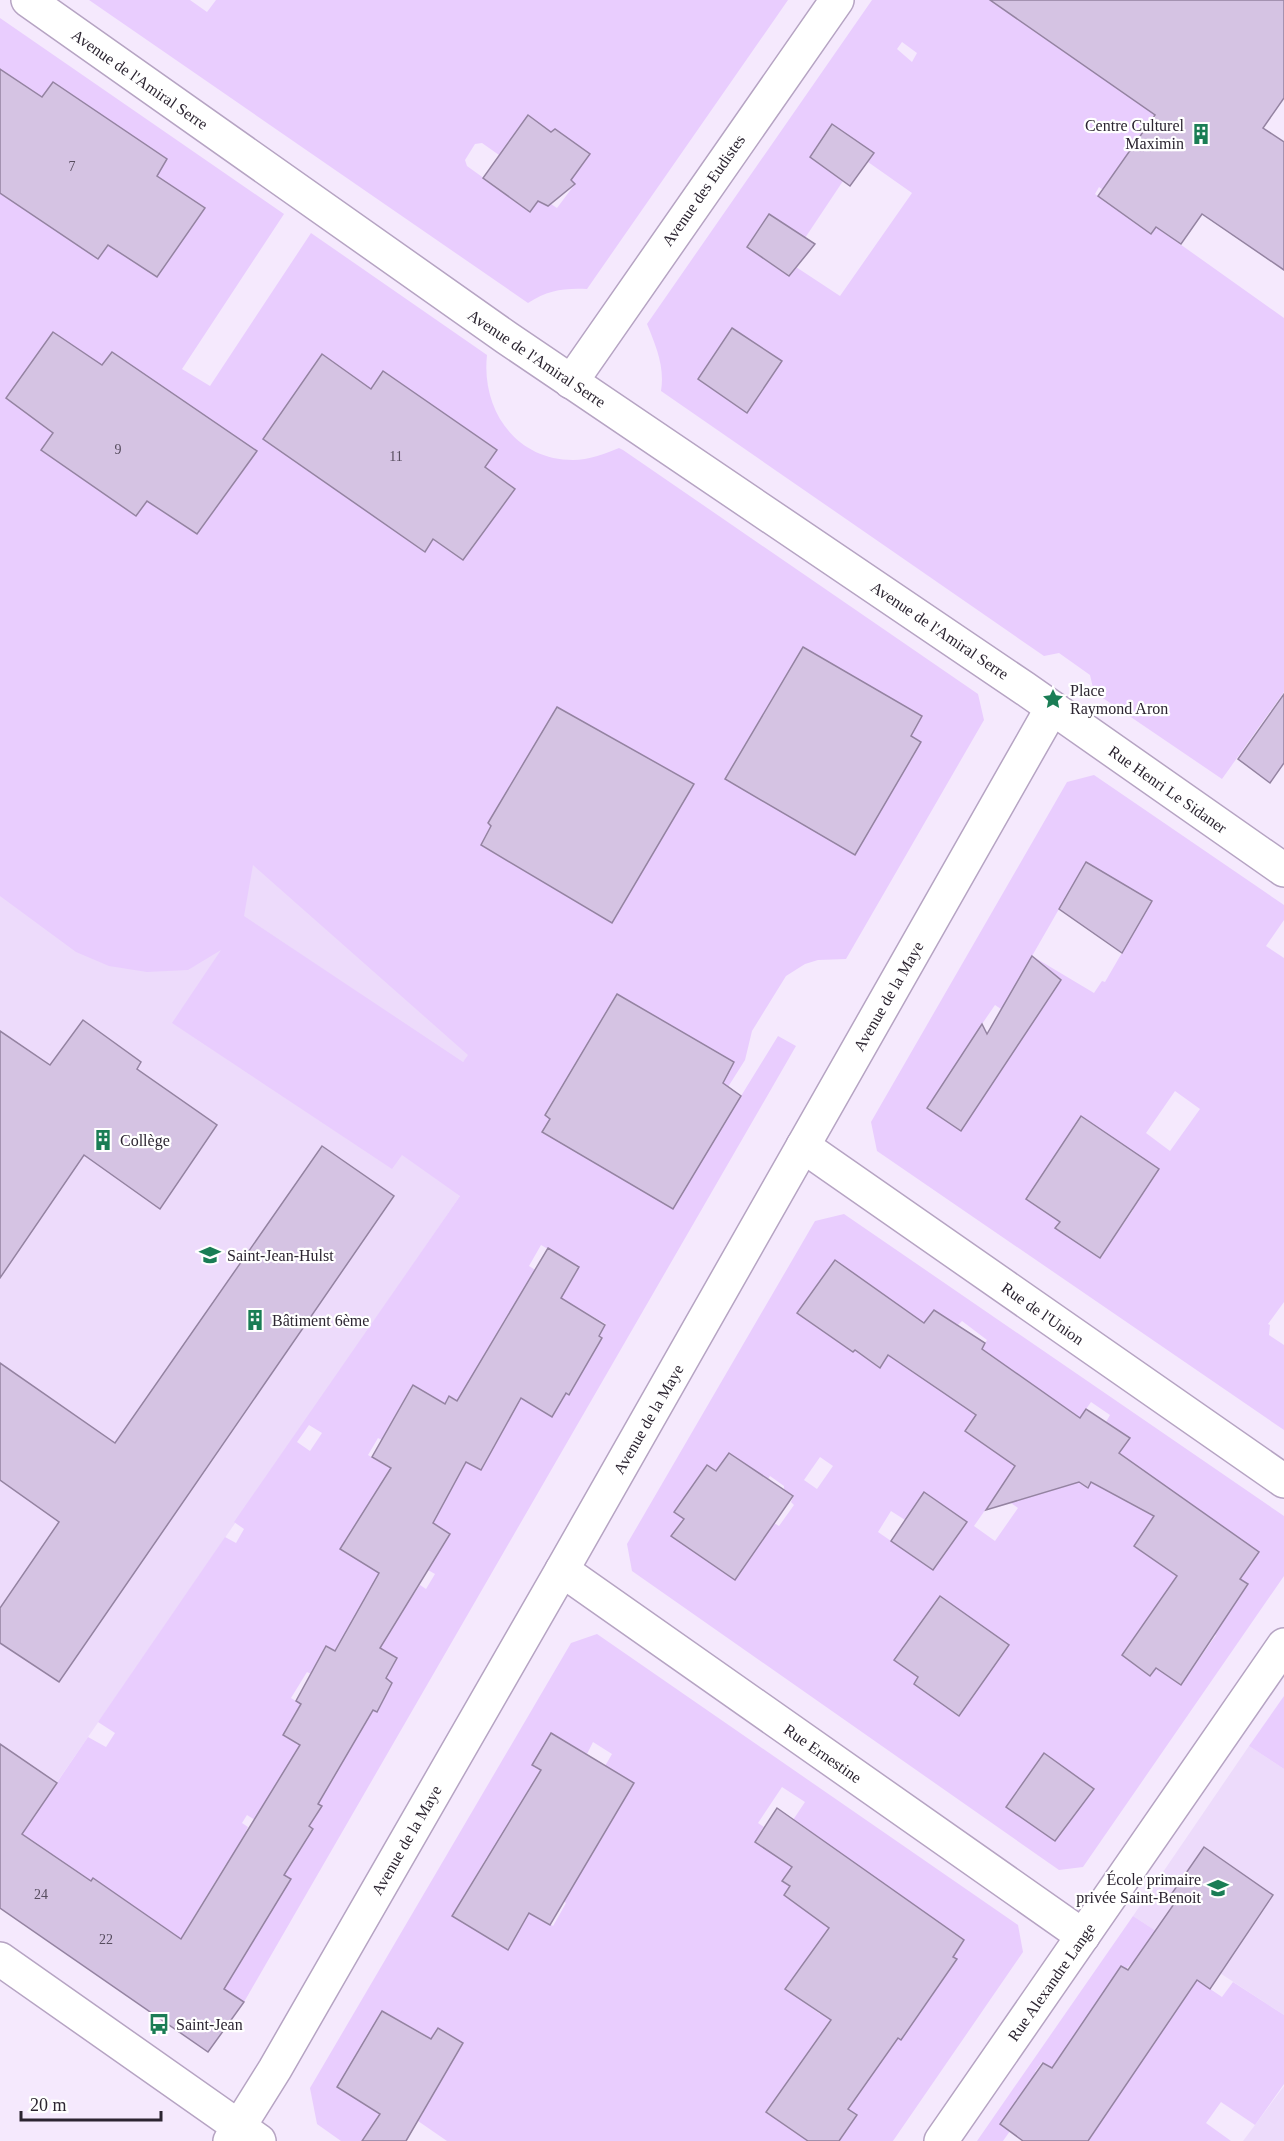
<svg xmlns="http://www.w3.org/2000/svg" width="1284" height="2141" font-family="Georgia,serif">
  <style>
    .built { fill: #eddbfb }
    .green { fill: #e9cdfe; fill-rule: evenodd }
    .building { fill: #d5c3e3; stroke: #9483a1; stroke-width: 1.5 }
    .lines { fill: none; stroke-linecap: round; stroke-linejoin: round }
    .street-casing { stroke: #b6a4c3; stroke-width: 36 }
    .secondary-casing { stroke: #b6a4c3; stroke-width: 36 }
    .street { stroke: #fff; stroke-width: 33 }
    .secondary { stroke: #fff; stroke-width: 33 }
    .labels { text-anchor: middle; stroke-width: 4.5; stroke-linejoin: round; paint-order: stroke }
    .number-label { font-size: 14px; fill: #564c5e }
    .street-label { font-size: 16px; fill: #2c2531; stroke: #fff }
    .poi-label { font-size: 16px; fill: #2c2531; stroke: #fff; text-anchor: start }
  </style>
  <rect width="100%" height="100%" fill="#f5e9fd"/>
  <g class="built">
    <polygon points="0,558 469,1055 463,1062 460,1196 0,1865"/>
    <polygon points="1249,1746 1284,1769 1284,2015 1133,1916"/>
    <polygon points="1284,2086 1284,2141 1243,2141 1255,2125"/>
  </g>
  <g class="green">
    <path d="M89 0H190L207 12 216 0H788L587 289C564 288 548 290 528 303ZM528 115 551 132 555 129 571 180 575 184 557 208 551 204 548 206 538 201 503 192 467 166 465 160 475 144 482 143 499 155Z"/>
    <path d="M872 0H1235L1103 190 1099 187 1095 194 1130 219 1135 212 1141 227 1151 234 1156 227 1284 318V692L1222 779 1094 692 1090 675 1059 653 1044 656 661 391C665 367 656 346 647 324ZM902 42 917 53 912 62 897 49ZM832 124 874 153 868 162 912 193 840 296 796 267 788 275 747 246 769 214 805 238 843 181 810 157ZM732 328 782 361 747 413 698 379Z"/>
    <path d="M0 18 284 214 182 369 210 386 311 233 487 355C481 409 515 460 573 460 589 460 604 454 619 448L623 450 978 694 984 720 846 959 818 960 805 964 786 976 752 1031 745 1060 728 1087 741 1096 778 1036 796 1046 244 2002 216 1985 93 1879 91 1881 57 1858 7 1856 88 1737 106 1747 115 1733 98 1722 225 1537 236 1543 244 1529 234 1522 460 1196 402 1155 392 1169 172 1023 221 950 188 970 147 972 109 966 76 952 0 896V193L98 259 108 245 157 277 205 208 157 176 166 158 53 82 42 97 0 69ZM53 332 102 365 112 352 207 417 197 432 246 467 197 534 147 501 42 450 53 433 6 398ZM497 450 485 467 515 489 463 560 433 539 425 552 313 473ZM803 647 922 716 911 736 734 763ZM557 708 678 776 680 808 612 923 481 845 491 826 488 823ZM253 865 468 1055 463 1062 244 916ZM541 1245 579 1267 566 1289 529 1266ZM569 1303 606 1324 599 1336 602 1338 569 1394 566 1393 552 1417 479 1373 490 1346 505 1319ZM413 1385 445 1404 449 1396 483 1416 498 1439 481 1470 466 1462 405 1477 368 1455 378 1438 388 1443 395 1417ZM309 1425 322 1433 310 1451 297 1442ZM378 1489 450 1534 428 1570 435 1574 426 1589 420 1585 414 1594 341 1549ZM347 1630 396 1658 386 1678 392 1683 377 1712 373 1710 311 1752 283 1735 301 1704 291 1698 307 1672 311 1674 335 1651ZM321 1806 309 1826 312 1829 294 1859 246 1831 248 1827 242 1823 247 1815 255 1820ZM226 1864 237 1870 241 1961 187 1928Z"/>
    <path d="M1094 775 1284 905V920L1266 946 1284 958V1302L1268 1324 1270 1325 1269 1335 1284 1345V1430L877 1151 871 1122 1067 782ZM1086 862 1152 901 1105 982 1102 981 1094 993 1032 956ZM995 1005 1029 1028 989 1040 982 1024ZM1175 1091 1200 1109 1170 1151 1146 1133ZM1109 1194 1133 1210 1104 1252Z"/>
    <path d="M844 1214 1284 1516V1576L1083 1867 1059 1870 632 1571 627 1544 815 1221ZM835 1260 889 1298 880 1367 855 1350 853 1352 798 1313ZM934 1310 958 1325 962 1321 987 1340 974 1359 1009 1368 1067 1409 988 1428 979 1441 965 1432 980 1409 898 1362ZM1091 1402 1110 1415 1106 1422 1130 1438 1096 1485 1091 1482 1088 1487 1071 1477 1084 1412ZM729 1453 768 1479 770 1476 784 1486V1489L793 1497 791 1502 794 1505 779 1526 774 1523 735 1580 671 1536ZM820 1457 833 1466 817 1489 804 1480ZM1172 1491 1259 1552 1240 1579 1248 1585 1233 1606 1193 1588 1134 1546ZM924 1492 967 1522 933 1570 878 1532 891 1511 905 1520ZM997 1493 1018 1508 995 1541 974 1526ZM1162 1598 1216 1635 1181 1685 1156 1668 1150 1675 1122 1655ZM1009 1645 930 1686 894 1660Z"/>
    <path d="M597 1634 1018 1925 1023 1952 893 2141H839L849 2127 839 2120 863 2088 767 2112 808 2141H447L418 2121 457 2053 383 2011 337 2087 380 2114 362 2141H341L317 2124 310 2088 571 1643ZM551 1733 587 1754 593 1742 612 1754 605 1766 634 1783 592 1855 517 1811 541 1770 533 1765ZM782 1787 805 1802 781 1838 767 1850 755 1842 764 1827 758 1823ZM487 1857 566 1903 553 1926 529 1913 452 1916ZM793 1865 831 1929 784 1895 790 1886 782 1881ZM901 1896 964 1940 953 1957ZM786 1989 834 1993 820 2014Z"/>
    <polygon points="1284,1696 1284,1769 1249,1746"/>
    <polygon points="1133,1916 1156,1931 1139,1965 1131,1964 1126,1969 1121,1966 1100,1998 1158,2037 1197,1980 1222,1997 1233,1982 1284,2015 1284,2084 1255,2125 1221,2102 1206,2123 1231,2141 1088,2141 1052,2069 1042,2062 1035,2072 1045,2079 1000,2124 1010,2131 1003,2141 977,2141"/>
  </g>
  <g class="building">
    <polygon points="990,0 1284,0 1284,98 1263,128 1284,142 1284,270 1202,214 1181,244 1156,227 1151,234 1098,196 1155,115"/>
    <polygon points="0,69 42,97 53,82 167,159 157,176 205,208 157,277 108,245 98,259 0,193"/>
    <polygon points="528,115 551,132 555,129 590,154 571,180 575,184 548,206 538,201 530,212 483,178"/>
    <polygon points="832,124 874,153 850,186 810,157"/>
    <polygon points="769,214 815,244 789,276 747,247"/>
    <polygon points="732,328 782,361 747,413 698,379"/>
    <polygon points="53,332 102,365 112,352 257,451 197,534 147,501 136,516 41,450 53,433 6,398"/>
    <polygon points="322,354 371,389 383,371 497,450 485,467 515,489 463,560 433,539 425,552 263,439"/>
    <polygon points="803,647 922,716 911,736 921,742 855,855 725,779"/>
    <polygon points="1284,694 1284,763 1270,783 1238,759"/>
    <polygon points="557,707 694,784 612,923 481,845 491,826 488,823"/>
    <polygon points="1086,862 1152,901 1122,953 1059,909"/>
    <polygon points="1032,956 1061,980 961,1131 927,1108 982,1024 987,1034"/>
    <polygon points="617,994 734,1062 723,1083 741,1096 673,1209 542,1132 550,1119 545,1115"/>
    <polygon points="83,1020 141,1062 137,1069 217,1125 160,1209 84,1155 0,1278 0,1031 50,1065"/>
    <polygon points="1081,1116 1159,1169 1100,1258 1055,1228 1060,1222 1026,1199"/>
    <polygon points="322,1146 394,1196 59,1682 0,1643 0,1608 59,1522 0,1480 0,1363 115,1443"/>
    <polygon points="548,1248 579,1267 561,1298 605,1325 599,1336 602,1338 569,1395 566,1393 552,1417 521,1398 481,1470 466,1462 433,1523 450,1534 380,1648 397,1658 386,1678 392,1683 377,1712 373,1710 318,1804 322,1806 309,1826 313,1829 284,1875 291,1879 224,1989 244,2002 208,2052 0,1908 0,1744 57,1783 22,1834 91,1881 93,1878 181,1939 300,1745 283,1735 301,1704 296,1701 326,1646 335,1651 379,1573 340,1549 391,1468 372,1457 413,1385 445,1404 449,1396 457,1401"/>
    <polygon points="835,1260 924,1323 934,1310 985,1343 982,1349 1080,1418 1086,1409 1130,1438 1119,1453 1259,1552 1240,1579 1248,1584 1181,1685 1156,1668 1150,1676 1122,1655 1177,1576 1134,1546 1154,1516 1091,1482 1088,1488 1079,1482 986,1510 1015,1466 965,1431 976,1415 888,1355 880,1368 855,1350 853,1352 797,1313"/>
    <polygon points="729,1453 793,1496 735,1580 671,1536 684,1519 674,1512 707,1465 716,1471"/>
    <polygon points="924,1492 967,1522 933,1570 891,1541"/>
    <polygon points="940,1596 1009,1645 959,1716 914,1684 918,1677 894,1660"/>
    <polygon points="551,1733 634,1783 550,1925 529,1913 508,1950 452,1916 541,1770 532,1765"/>
    <polygon points="1044,1753 1094,1789 1055,1841 1006,1807"/>
    <polygon points="777,1808 964,1940 953,1957 957,1959 901,2040 898,2038 848,2109 857,2115 839,2141 808,2141 766,2112 831,2020 785,1989 829,1928 784,1895 790,1886 782,1881 792,1867 755,1842"/>
    <polygon points="1204,1847 1273,1895 1210,1989 1197,1980 1088,2141 1023,2141 1000,2124 1043,2063 1052,2068 1121,1966 1128,1970 1174,1904 1168,1899"/>
    <polygon points="382,2011 431,2039 438,2028 463,2043 406,2141 362,2141 380,2114 337,2087"/>
  </g>
  <g class="lines">
    <defs>
      <g id="street">
        <polyline points="28,0 507,338 1024,688 1284,870"/>
        <polyline points="571,382 837,0"/>
        <polyline points="803,1146 1284,1481"/>
        <polyline points="562,1570 1083,1936"/>
        <polyline points="230,2141 275,2069 562,1570 1052,708"/>
        <polyline points="941,2141 1284,1645"/>
      </g>
      <polyline id="secondary" points="0,1959 259,2141"/>
    </defs>
    <use href="#street" class="street-casing"/>
    <use href="#secondary" class="secondary-casing"/>
    <use href="#street" class="street"/>
    <use href="#secondary" class="secondary"/>
  </g>
  <defs>
    <symbol id="building-bare" viewBox="-9 -9 18 18"><path d="M-4-6H4V6H1V3H-1V6H-4ZM-2.5-4.3h1.7v1.8h-1.7ZM.8-4.3h1.7v1.8H.8ZM-2.5-1h1.7V.8h-1.7ZM.8-1h1.7V.8H.8Z" fill="#1a7d55" stroke="#fff" stroke-width="2.5" paint-order="stroke"/></symbol>
    <symbol id="sight-bare" viewBox="-9 -9 18 18"><path d="M0-6L1.8-2.2L6-1.7L2.9 1.2L3.7 5.4L0 3.3L-3.7 5.4L-2.9 1.2L-6-1.7L-1.8-2.2Z" fill="#1a7d55" stroke="#fff" stroke-width="2.5" paint-order="stroke"/></symbol>
    <symbol id="school-bare" viewBox="-9 -9 18 18"><path d="M0-5L7-2L0 1L-7-2ZM-4 1L0 2.5L4 1V4Q0 6-4 4Z" fill="#1a7d55" stroke="#fff" stroke-width="2.5" paint-order="stroke"/></symbol>
    <symbol id="bus-bare" viewBox="-9 -9 18 18"><path d="M-5-6H5V4H4V6H2V4H-2V6H-4V4H-5ZM-3.5-4V0h7V-4ZM-3.5 1.2v1.5H-2V1.2ZM2 1.2v1.5H3.5V1.2Z" fill="#1a7d55" stroke="#fff" stroke-width="2.5" paint-order="stroke"/></symbol>
  </defs>
  <g fill-rule="evenodd">
    <use href="#building-bare" x="1186" y="119" width="30" height="30"/>
    <use href="#sight-bare" x="1038" y="684" width="30" height="30"/>
    <use href="#building-bare" x="88" y="1125" width="30" height="30"/>
    <use href="#school-bare" x="195" y="1240" width="30" height="30"/>
    <use href="#building-bare" x="240" y="1305" width="30" height="30"/>
    <use href="#school-bare" x="1203" y="1873" width="30" height="30"/>
    <use href="#bus-bare" x="144" y="2009" width="30" height="30"/>
  </g>
  <g class="labels">
    <g class="number-label">
      <text x="72" y="171">7</text>
      <text x="118" y="454">9</text>
      <text x="396" y="461">11</text>
      <text x="41" y="1899">24</text>
      <text x="106" y="1944">22</text>
    </g>
    <g class="street-label">
      <text transform="translate(140 79) rotate(35)" y="6">Avenue de l'Amiral Serre</text>
      <text transform="translate(703 190) rotate(-55)" y="6">Avenue des Eudistes</text>
      <text transform="translate(537 358) rotate(34)" y="6">Avenue de l'Amiral Serre</text>
      <text transform="translate(940 630) rotate(34)" y="6">Avenue de l'Amiral Serre</text>
      <text transform="translate(1168 789) rotate(35)" y="6">Rue Henri Le Sidaner</text>
      <text transform="translate(888 996) rotate(-60)" y="6">Avenue de la Maye</text>
      <text transform="translate(1043 1313) rotate(35)" y="6">Rue de l'Union</text>
      <text transform="translate(648 1419) rotate(-60)" y="6">Avenue de la Maye</text>
      <text transform="translate(823 1753) rotate(35)" y="6">Rue Ernestine</text>
      <text transform="translate(406 1840) rotate(-60)" y="6">Avenue de la Maye</text>
      <text transform="translate(1051 1982) rotate(-55)" y="6">Rue Alexandre Lange</text>
    </g>
    <g class="poi-label">
      <text x="1184" y="131" text-anchor="end">Centre Culturel<tspan x="1184" dy="18">Maximin</tspan></text>
      <text x="1070" y="696">Place<tspan x="1070" dy="18">Raymond Aron</tspan></text>
      <text x="120" y="1146">Collège</text>
      <text x="227" y="1261">Saint-Jean-Hulst</text>
      <text x="272" y="1326">Bâtiment 6ème</text>
      <text x="1201" y="1885" text-anchor="end">École primaire<tspan x="1201" dy="18">privée Saint-Benoit</tspan></text>
      <text x="176" y="2030">Saint-Jean</text>
    </g>
  </g>
  <path d="M21 2111v9h140v-9" fill="none" stroke="#2c2531" stroke-width="3"/>
  <text x="30" y="2111" font-size="18" fill="#2c2531" stroke="#ffffff" stroke-width="4.5" paint-order="stroke">20 m</text>
</svg>
